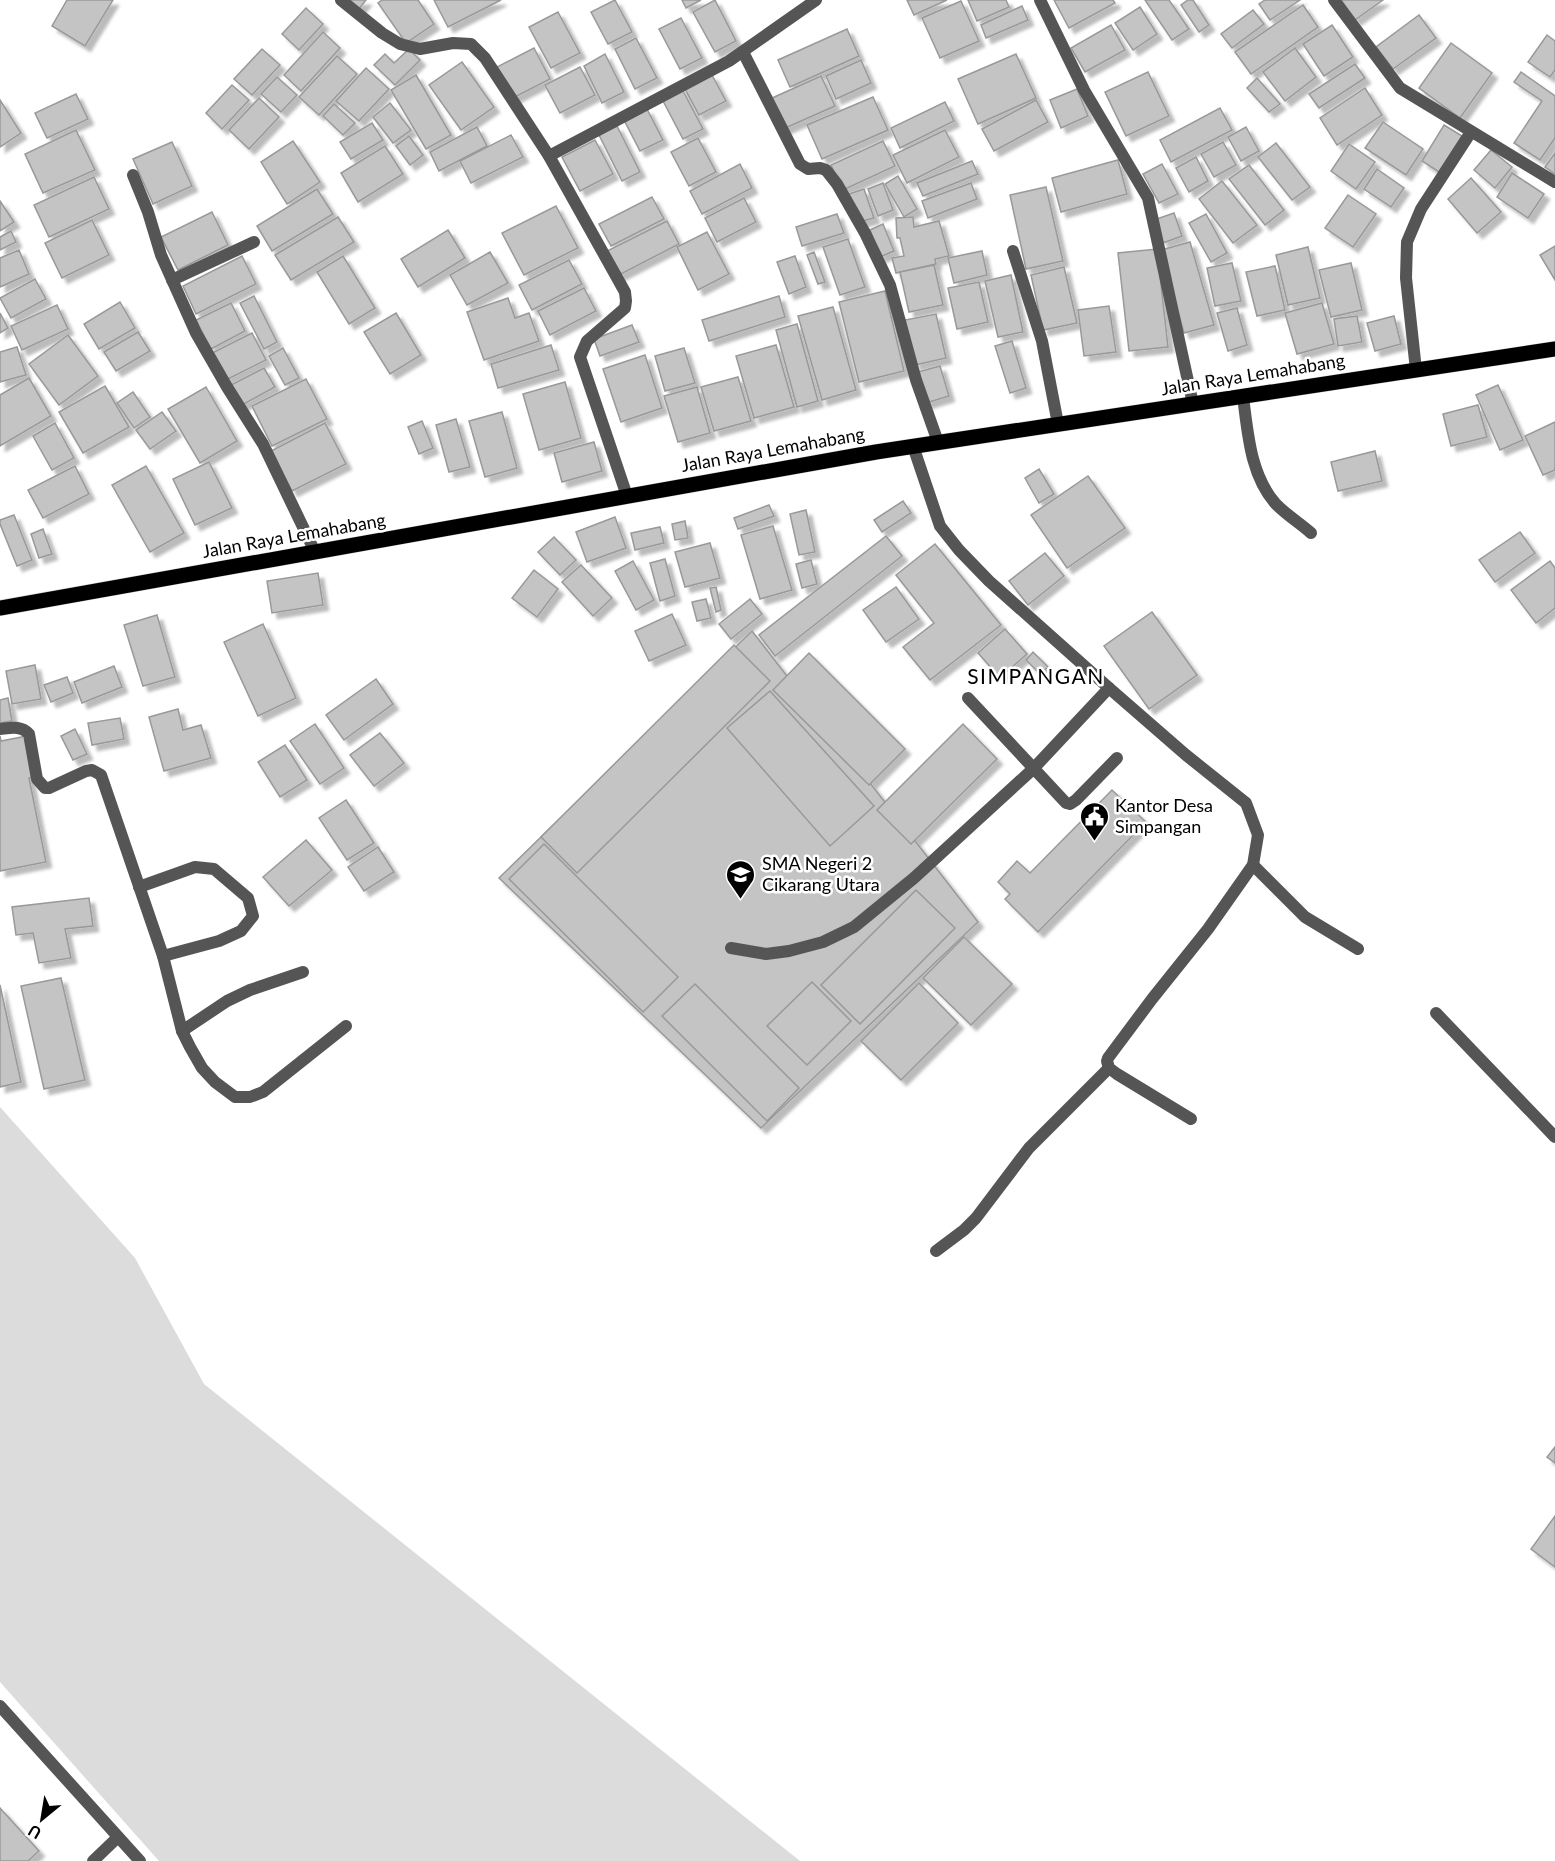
<svg xmlns="http://www.w3.org/2000/svg" width="1555" height="1861" font-family="Lato,sans-serif">
  <style>
    .green { fill: #dcdcdc }
    .building { fill: #c4c4c4; stroke: #999; stroke-width: 1.5; filter: url(#shadow) }
    .lines { fill: none; stroke-linecap: round; stroke-linejoin: round }
    .primary-casing { stroke: #dbdbdb; stroke-width: 16 }
    .service { stroke: #555; stroke-width: 12 }
    .minor { stroke: #555; stroke-width: 12 }
    .primary { stroke: #000; stroke-width: 15 }
    .labels { text-anchor: middle; stroke-width: 5; stroke-linejoin: round; paint-order: stroke }
    .street-label { font-size: 18px; fill: #000; stroke: #fff }
    .poi-label { font-size: 18px; fill: #000; stroke: #fff; text-anchor: start }
    .quarter-label { font-size: 21px; letter-spacing: 1.5px; fill: #000; stroke: #fff }
  </style>
  <defs>
    <filter id="shadow"><feDropShadow dx="5.5" dy="5.5" stdDeviation="1.5" flood-color="#0004"/></filter>
  </defs>
  <rect width="100%" height="100%" fill="#fff"/>
  <polygon class="green" points="0,1107 135,1258 204,1384 800,1861 159,1861 0,1682"/>
  <g class="building">
    <polygon points="67,0 113,0 85,46 52,26"/>
    <polygon points="349,0 366,0 359,9"/>
    <polygon points="382,0 418,0 434,24 406,43 378,3"/>
    <polygon points="434,0 501,0 448,27"/>
    <polygon points="615,0 632,32 608,44 591,12"/>
    <polygon points="682,0 701,0 686,8"/>
    <polygon points="715,0 736,41 715,52 693,12"/>
    <polygon points="907,0 947,0 914,15"/>
    <polygon points="968,0 1006,0 1009,7 977,21"/>
    <polygon points="1054,0 1113,0 1115,3 1069,28"/>
    <polygon points="1145,0 1169,0 1189,29 1172,40"/>
    <polygon points="1188,0 1193,0 1209,25 1199,32 1181,5"/>
    <polygon points="1265,0 1300,0 1270,20 1259,4"/>
    <polygon points="1341,0 1383,0 1355,20"/>
    <polygon points="961,1 979,41 940,58 922,18"/>
    <polygon points="1303,5 1318,27 1251,74 1235,52"/>
    <polygon points="1022,6 1028,20 986,38 981,25"/>
    <polygon points="1140,7 1157,34 1133,50 1115,23"/>
    <polygon points="306,8 323,24 299,50 282,34"/>
    <polygon points="1253,10 1264,24 1232,48 1221,34"/>
    <polygon points="558,12 580,53 551,68 529,27"/>
    <polygon points="1419,15 1436,38 1393,69 1376,47"/>
    <polygon points="681,18 702,58 680,69 659,29"/>
    <polygon points="1111,25 1125,50 1085,72 1071,48"/>
    <polygon points="1332,25 1353,57 1324,76 1303,44"/>
    <polygon points="847,29 859,56 790,87 778,60"/>
    <polygon points="323,32 340,48 301,91 284,75"/>
    <polygon points="1547,35 1555,41 1555,70 1550,77 1528,62"/>
    <polygon points="636,38 657,78 635,89 615,49"/>
    <polygon points="1451,43 1492,73 1460,118 1419,88"/>
    <polygon points="534,48 550,79 513,98 497,67"/>
    <polygon points="1295,48 1316,77 1285,101 1263,72"/>
    <polygon points="262,49 280,65 252,95 234,79"/>
    <polygon points="409,49 420,60 395,85 374,65 385,54 394,63"/>
    <polygon points="605,54 624,92 602,103 584,66"/>
    <polygon points="1016,54 1036,98 978,124 958,79"/>
    <polygon points="337,56 357,74 319,115 299,97"/>
    <polygon points="861,60 871,83 836,99 826,76"/>
    <polygon points="462,62 494,107 461,130 429,85"/>
    <polygon points="1355,64 1365,78 1319,108 1309,94"/>
    <polygon points="580,67 595,95 560,113 545,85"/>
    <polygon points="366,68 389,89 359,121 336,101"/>
    <polygon points="1148,72 1169,116 1126,136 1105,92"/>
    <polygon points="1521,72 1555,96 1555,138 1540,160 1514,143 1542,101 1514,82"/>
    <polygon points="416,75 451,135 426,149 391,90"/>
    <polygon points="712,75 726,101 699,115 685,89"/>
    <polygon points="821,76 835,106 783,129 770,99"/>
    <polygon points="277,77 297,95 281,112 261,94"/>
    <polygon points="1257,78 1280,104 1269,112 1247,88"/>
    <polygon points="232,85 249,100 222,129 206,113"/>
    <polygon points="681,87 703,129 683,139 661,97"/>
    <polygon points="1365,88 1382,115 1337,145 1320,118"/>
    <polygon points="1077,89 1088,116 1061,128 1050,100"/>
    <polygon points="76,94 88,119 47,138 35,113"/>
    <polygon points="873,97 888,130 822,159 807,125"/>
    <polygon points="259,98 279,117 249,149 229,130"/>
    <polygon points="0,100 21,133 0,147"/>
    <polygon points="1036,100 1048,122 994,151 982,129"/>
    <polygon points="945,102 954,121 900,148 891,128"/>
    <polygon points="390,103 411,130 393,143 373,117"/>
    <polygon points="334,104 355,123 343,135 323,116"/>
    <polygon points="1220,108 1232,130 1171,162 1160,140"/>
    <polygon points="647,109 663,140 640,151 624,120"/>
    <polygon points="1383,122 1423,149 1406,175 1365,148"/>
    <polygon points="372,123 383,140 351,159 340,142"/>
    <polygon points="1444,125 1462,136 1439,172 1422,161"/>
    <polygon points="617,126 640,172 622,181 599,135"/>
    <polygon points="477,127 487,146 439,171 430,152"/>
    <polygon points="1246,127 1259,151 1241,161 1228,137"/>
    <polygon points="76,130 95,170 43,193 25,154"/>
    <polygon points="945,130 959,157 907,183 893,155"/>
    <polygon points="511,135 523,157 471,183 460,161"/>
    <polygon points="409,136 423,155 410,165 396,146"/>
    <polygon points="698,138 716,172 689,186 671,152"/>
    <polygon points="595,140 613,174 580,191 562,157"/>
    <polygon points="293,141 320,182 287,204 261,162"/>
    <polygon points="883,141 895,166 843,190 831,165"/>
    <polygon points="172,142 192,186 153,204 133,159"/>
    <polygon points="1223,142 1236,165 1214,177 1201,154"/>
    <polygon points="1276,143 1310,187 1292,200 1258,157"/>
    <polygon points="1349,144 1375,162 1356,189 1331,171"/>
    <polygon points="385,146 403,174 358,202 341,173"/>
    <polygon points="1491,150 1512,167 1495,188 1474,170"/>
    <polygon points="1555,153 1555,174 1545,167"/>
    <polygon points="1196,157 1208,181 1189,192 1176,168"/>
    <polygon points="1118,160 1127,194 1061,212 1052,178"/>
    <polygon points="972,161 978,174 923,196 917,183"/>
    <polygon points="740,164 752,188 702,214 690,191"/>
    <polygon points="1162,164 1178,194 1159,203 1143,174"/>
    <polygon points="1249,165 1284,210 1265,225 1229,179"/>
    <polygon points="1377,169 1404,188 1391,207 1364,189"/>
    <polygon points="1512,173 1544,194 1528,218 1497,197"/>
    <polygon points="898,176 917,209 904,217 885,184"/>
    <polygon points="94,177 109,209 49,237 34,205"/>
    <polygon points="1471,178 1501,212 1477,233 1448,199"/>
    <polygon points="1222,181 1257,225 1233,243 1199,199"/>
    <polygon points="883,183 893,210 878,216 868,189"/>
    <polygon points="971,183 977,199 928,218 922,201"/>
    <polygon points="1046,187 1063,261 1026,269 1010,195"/>
    <polygon points="317,189 333,214 272,251 257,226"/>
    <polygon points="864,189 874,218 859,222 849,194"/>
    <polygon points="1348,195 1376,214 1353,247 1325,228"/>
    <polygon points="652,197 664,219 611,246 599,224"/>
    <polygon points="744,198 756,222 717,242 705,218"/>
    <polygon points="0,201 14,222 0,231"/>
    <polygon points="556,206 578,248 524,275 502,233"/>
    <polygon points="212,212 228,245 178,270 161,237"/>
    <polygon points="1174,213 1182,236 1163,243 1154,220"/>
    <polygon points="837,214 844,233 802,246 796,227"/>
    <polygon points="1206,214 1227,253 1211,262 1189,223"/>
    <polygon points="338,217 354,242 291,280 275,255"/>
    <polygon points="913,217 914,227 939,221 949,256 935,259 936,264 896,273 892,258 904,256 900,238 897,238 896,218"/>
    <polygon points="92,220 109,255 62,278 45,243"/>
    <polygon points="667,221 679,244 619,275 607,251"/>
    <polygon points="883,224 894,251 880,257 870,230"/>
    <polygon points="448,230 465,258 418,287 401,259"/>
    <polygon points="11,231 16,242 0,250 0,237"/>
    <polygon points="707,232 729,274 698,290 677,247"/>
    <polygon points="848,239 865,287 840,295 823,247"/>
    <polygon points="1190,242 1214,325 1184,333 1161,250"/>
    <polygon points="1555,246 1555,280 1540,255"/>
    <polygon points="1308,247 1320,298 1288,305 1276,255"/>
    <polygon points="1157,249 1168,347 1129,351 1118,253"/>
    <polygon points="19,250 29,274 0,287 0,258"/>
    <polygon points="982,251 987,275 954,283 948,258"/>
    <polygon points="490,252 508,283 467,305 450,275"/>
    <polygon points="814,252 825,282 818,284 807,255"/>
    <polygon points="242,256 256,284 196,314 183,286"/>
    <polygon points="343,256 375,308 349,324 317,272"/>
    <polygon points="795,256 806,287 789,294 777,262"/>
    <polygon points="569,260 582,284 532,310 519,285"/>
    <polygon points="1232,263 1241,301 1215,306 1207,268"/>
    <polygon points="1351,263 1362,310 1331,317 1319,270"/>
    <polygon points="934,265 943,305 909,312 900,272"/>
    <polygon points="1275,266 1285,310 1257,316 1246,272"/>
    <polygon points="1064,267 1077,323 1043,330 1031,275"/>
    <polygon points="1011,275 1023,332 998,337 985,281"/>
    <polygon points="35,279 46,299 11,318 0,298"/>
    <polygon points="979,282 988,322 957,329 948,288"/>
    <polygon points="584,288 596,311 550,335 538,311"/>
    <polygon points="885,291 904,371 859,382 839,302"/>
    <polygon points="254,296 277,342 264,349 240,303"/>
    <polygon points="779,296 785,317 709,341 702,320"/>
    <polygon points="508,298 515,318 529,313 539,341 484,360 467,312"/>
    <polygon points="120,302 135,328 99,349 84,324"/>
    <polygon points="231,303 245,331 211,349 196,320"/>
    <polygon points="1322,303 1334,344 1297,354 1285,313"/>
    <polygon points="57,305 68,329 22,350 11,326"/>
    <polygon points="1109,306 1116,352 1084,356 1078,310"/>
    <polygon points="833,307 856,390 822,400 798,316"/>
    <polygon points="1237,308 1247,345 1228,351 1217,313"/>
    <polygon points="0,313 8,328 0,333"/>
    <polygon points="396,313 421,355 390,374 364,332"/>
    <polygon points="936,314 946,358 915,365 905,320"/>
    <polygon points="1357,316 1362,342 1338,346 1334,319"/>
    <polygon points="1394,316 1401,344 1375,351 1367,323"/>
    <polygon points="797,324 818,401 797,407 776,330"/>
    <polygon points="632,325 639,342 600,356 594,339"/>
    <polygon points="138,332 150,351 116,371 104,352"/>
    <polygon points="252,333 266,360 226,380 212,353"/>
    <polygon points="68,335 98,376 59,405 29,364"/>
    <polygon points="1012,341 1026,388 1010,393 995,346"/>
    <polygon points="551,345 559,370 498,388 491,364"/>
    <polygon points="776,345 794,407 754,418 736,356"/>
    <polygon points="17,347 26,375 0,382 0,352"/>
    <polygon points="283,348 299,378 285,385 269,356"/>
    <polygon points="684,348 695,383 665,391 655,356"/>
    <polygon points="645,355 662,408 621,422 603,369"/>
    <polygon points="940,366 949,396 926,403 918,372"/>
    <polygon points="264,368 275,387 240,406 229,386"/>
    <polygon points="738,377 751,421 714,431 701,387"/>
    <polygon points="29,378 51,416 0,446 0,395"/>
    <polygon points="306,379 327,419 272,446 252,406"/>
    <polygon points="565,382 581,438 539,450 523,394"/>
    <polygon points="1498,385 1523,440 1500,450 1476,395"/>
    <polygon points="105,386 129,427 83,453 59,412"/>
    <polygon points="206,387 237,441 200,463 168,409"/>
    <polygon points="697,387 710,433 678,442 664,396"/>
    <polygon points="133,392 150,417 134,428 117,403"/>
    <polygon points="1478,405 1487,437 1451,446 1443,414"/>
    <polygon points="162,412 176,431 150,449 136,430"/>
    <polygon points="502,412 517,468 485,477 469,421"/>
    <polygon points="456,419 470,467 449,472 436,425"/>
    <polygon points="422,421 433,448 419,454 408,427"/>
    <polygon points="1555,422 1555,470 1543,475 1525,436"/>
    <polygon points="55,423 74,458 52,470 33,436"/>
    <polygon points="325,423 346,464 292,491 271,451"/>
    <polygon points="594,442 602,471 562,482 554,453"/>
    <polygon points="1375,451 1382,481 1338,491 1331,462"/>
    <polygon points="209,462 232,508 195,525 173,479"/>
    <polygon points="75,466 89,494 43,518 28,490"/>
    <polygon points="146,466 184,533 150,552 112,485"/>
    <polygon points="1039,469 1054,494 1039,503 1025,478"/>
    <polygon points="1088,476 1125,528 1067,568 1031,515"/>
    <polygon points="903,501 911,513 882,532 874,520"/>
    <polygon points="769,505 774,516 738,529 734,518"/>
    <polygon points="806,510 815,552 799,555 790,514"/>
    <polygon points="14,515 32,560 17,566 0,524 0,520"/>
    <polygon points="615,517 626,548 587,562 576,532"/>
    <polygon points="685,521 688,538 675,540 672,524"/>
    <polygon points="773,526 792,590 760,599 741,535"/>
    <polygon points="660,527 664,543 635,550 631,533"/>
    <polygon points="43,529 52,554 39,558 31,534"/>
    <polygon points="1520,532 1535,553 1495,582 1479,560"/>
    <polygon points="886,536 902,556 775,656 759,635"/>
    <polygon points="554,537 576,560 560,575 538,552"/>
    <polygon points="710,543 720,578 685,587 675,552"/>
    <polygon points="935,544 1001,625 930,680 903,647 934,623 896,575"/>
    <polygon points="1045,553 1064,576 1028,605 1009,581"/>
    <polygon points="665,559 675,596 660,601 650,563"/>
    <polygon points="811,560 817,584 802,588 796,564"/>
    <polygon points="633,561 654,600 636,610 615,571"/>
    <polygon points="1550,561 1555,568 1555,608 1536,623 1511,590"/>
    <polygon points="581,565 612,598 593,616 562,582"/>
    <polygon points="534,570 558,589 537,617 512,598"/>
    <polygon points="318,573 323,605 272,613 267,581"/>
    <polygon points="716,587 721,610 716,612 710,588"/>
    <polygon points="896,587 919,619 886,642 863,610"/>
    <polygon points="706,599 711,618 697,621 692,602"/>
    <polygon points="750,599 762,614 731,639 719,624"/>
    <polygon points="1152,612 1197,675 1149,709 1104,646"/>
    <polygon points="672,614 686,645 649,661 635,631"/>
    <polygon points="157,615 175,677 143,686 124,625"/>
    <polygon points="263,624 296,698 258,716 224,642"/>
    <polygon points="1005,629 1027,654 1000,678 978,653"/>
    <polygon points="752,631 978,922 761,1128 499,878"/>
    <polygon points="734,645 770,681 577,873 541,837"/>
    <polygon points="1033,652 1048,667 1040,674 1026,660"/>
    <polygon points="809,653 905,749 869,785 773,690"/>
    <polygon points="35,665 41,699 12,704 6,671"/>
    <polygon points="114,666 122,687 82,703 74,682"/>
    <polygon points="67,677 73,693 51,702 44,685"/>
    <polygon points="376,679 393,704 344,740 326,715"/>
    <polygon points="770,691 874,806 830,846 727,728"/>
    <polygon points="8,698 12,721 0,723 0,700"/>
    <polygon points="178,709 183,730 201,725 211,758 164,771 149,717"/>
    <polygon points="120,718 124,739 92,745 88,723"/>
    <polygon points="315,724 344,768 320,784 290,741"/>
    <polygon points="963,724 997,759 911,844 877,810"/>
    <polygon points="75,729 87,754 73,760 61,736"/>
    <polygon points="380,733 404,763 374,786 350,755"/>
    <polygon points="0,736 1,741 27,736 35,777 29,778 46,862 0,871"/>
    <polygon points="285,745 307,780 280,797 258,762"/>
    <polygon points="1112,790 1146,822 1038,932 1005,899 1010,894 998,882 1017,861 1030,873"/>
    <polygon points="346,800 374,843 347,860 319,818"/>
    <polygon points="306,840 332,870 289,906 263,877"/>
    <polygon points="544,844 678,977 643,1012 509,879"/>
    <polygon points="378,847 394,872 364,891 348,867"/>
    <polygon points="916,890 955,928 860,1024 821,985"/>
    <polygon points="89,898 93,926 65,929 71,958 39,963 33,933 16,935 12,907"/>
    <polygon points="964,937 1012,984 971,1025 923,978"/>
    <polygon points="61,978 85,1080 44,1089 21,986"/>
    <polygon points="812,982 851,1021 807,1065 767,1026"/>
    <polygon points="919,983 958,1023 901,1080 861,1041"/>
    <polygon points="695,984 799,1088 767,1121 662,1016"/>
    <polygon points="0,985 21,1082 0,1087"/>
    <polygon points="1555,1447 1555,1463 1547,1457"/>
    <polygon points="1555,1516 1555,1567 1531,1549"/>
    <polygon points="0,1808 39,1851 28,1861 0,1861"/>
  </g>
  <g class="lines">
    <defs>
      <polyline id="primary" points="0,608 876,452 1555,349"/>
    </defs>
    <use href="#primary" class="primary-casing"/>
    <g class="service">
      <path d="M1243 397C1248 433 1250 474 1275 503 1285 514 1300 523 1311 533"/>
      <polyline points="968,698 1066,803 1070,804 1076,800 1117,758"/>
      <polyline points="1253,865 1305,917 1358,949"/>
      <polyline points="139,887 195,867 214,869 248,898 253,916 241,931 219,941 163,956"/>
      <polyline points="731,948 766,954 789,951 823,942 854,927 914,878 1033,769"/>
      <polyline points="182,1031 227,1001 250,990 303,972"/>
      <polyline points="1107,1061 1109,1068 1117,1074 1191,1119"/>
      <polyline points="936,1251 964,1230 976,1218 1029,1148 1109,1068"/>
    </g>
    <g class="minor">
      <polyline points="341,0 382,33 400,44 420,49 453,43 471,44 485,58 549,156 625,292 626,301 625,308 587,341 580,357 627,496"/>
      <polyline points="1040,0 1084,90 1148,198 1193,404"/>
      <polyline points="1334,0 1400,88 1555,182"/>
      <polyline points="743,52 800,164 808,169 820,168 826,170 837,184 865,233 890,285 916,380 938,442"/>
      <polyline points="549,156 729,61 816,0"/>
      <polyline points="133,175 148,212 161,255 196,333 227,387 263,444 315,552"/>
      <polyline points="1013,251 1042,341 1058,424"/>
      <polyline points="172,280 254,242"/>
      <polyline points="1416,370 1406,278 1407,242 1421,209 1471,132"/>
      <polyline points="913,446 940,526 959,550 989,581 1109,688 1186,755 1246,803 1258,835 1253,865 1208,929 1152,999 1108,1058"/>
      <path d="M0 729C10 728 21 725 29 734L37 779 45 788H49L86 771 92 770 101 775 163 956 182 1031 190 1047 202 1068 215 1082 235 1097H250L263 1092 346 1026"/>
      <polyline points="1033,769 1109,688"/>
      <polyline points="1436,1013 1555,1137"/>
      <polyline points="0,1706 140,1861"/>
      <polyline points="93,1861 118,1837"/>
    </g>
    <use href="#primary" class="primary"/>
  </g>
  <defs>
    <symbol id="civic-pin" viewBox="-11 -11 22 30"><path d="M0 17L-7.5 6A9.5 9.5 0 1 1 7.5 6Z" fill="#000" stroke="#fff"/><path d="M-.6-6.5H3V-4.5H.6V-3L4-1V1h2V6H-6V1h2V-1L-.6-3ZM-1.2 2.5V6h2.4V2.5Z" fill="#fff"/></symbol>
    <symbol id="school-pin" viewBox="-11 -11 22 30"><path d="M0 17L-7.5 6A9.5 9.5 0 1 1 7.5 6Z" fill="#000" stroke="#fff"/><path d="M0-5L7-2L0 1L-7-2ZM-4 1L0 2.5L4 1V4Q0 6-4 4Z" fill="#fff"/></symbol>
  </defs>
  <g fill-rule="evenodd">
    <use href="#civic-pin" x="1078" y="800" width="33" height="45"/>
    <use href="#school-pin" x="724" y="858" width="33" height="45"/>
  </g>
  <g class="labels">
    <g class="street-label">
      <text transform="translate(1253 375) rotate(-9)" y="6">Jalan Raya Lemahabang</text>
      <text transform="translate(773 450) rotate(-10)" y="6">Jalan Raya Lemahabang</text>
      <text transform="translate(294 536) rotate(-10)" y="6">Jalan Raya Lemahabang</text>
    </g>
    <g class="poi-label">
      <text x="1115" y="812">Kantor Desa<tspan x="1115" dy="21">Simpangan</tspan></text>
      <text x="762" y="870">SMA Negeri 2<tspan x="762" dy="21">Cikarang Utara</tspan></text>
    </g>
    <g class="quarter-label">
      <text x="1036" y="684">SIMPANGAN</text>
    </g>
  </g>
  <g transform="translate(42 1819) rotate(210)" stroke="#ffffff" stroke-width="4.5" paint-order="stroke">
  <path d="M0-4.5L10 22L0 15L-10 22Z" fill="#000000"/>
  <text y="-9" font-size="16" font-weight="bold" text-anchor="middle" fill="#000000">U</text>
  </g>
</svg>
